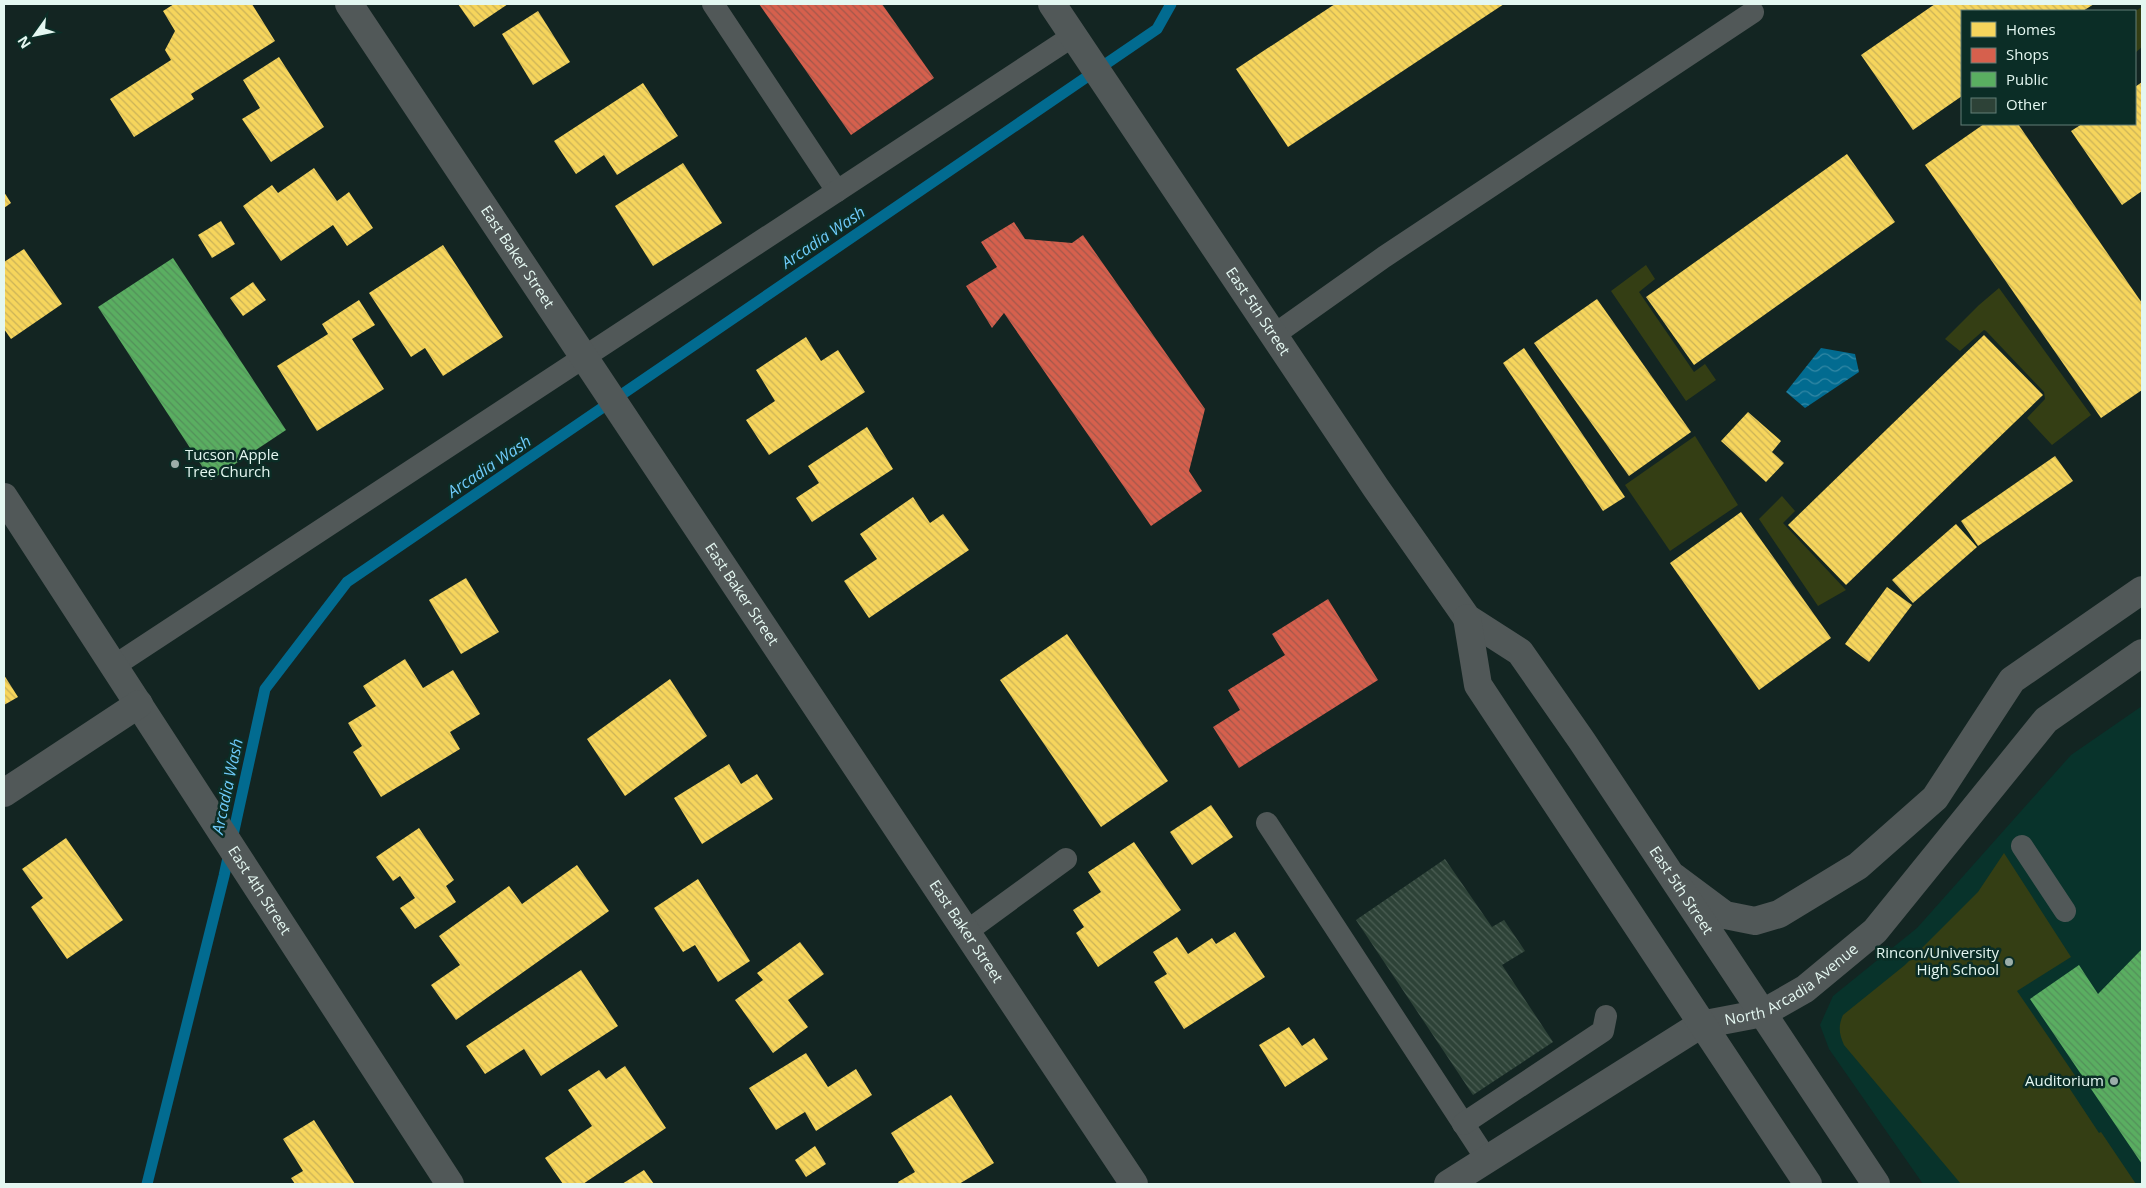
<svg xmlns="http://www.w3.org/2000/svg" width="2146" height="1188" font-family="'Open Sans',sans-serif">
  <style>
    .built { fill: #08332b }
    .green { fill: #343e14 }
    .water { fill: url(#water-waves) }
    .homes { fill: url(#homes-back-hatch) }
    .shops { fill: url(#shops-back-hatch) }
    .public { fill: url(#public-back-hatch) }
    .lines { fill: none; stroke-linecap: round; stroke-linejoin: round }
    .stream { stroke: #026b90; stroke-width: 11 }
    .building { fill: url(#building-back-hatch) }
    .service { stroke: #515858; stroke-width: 22 }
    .minor { stroke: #515858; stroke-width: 28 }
    .tertiary { stroke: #515858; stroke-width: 28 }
    .poi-dot { fill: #9baea9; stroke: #0b2d26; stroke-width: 2 }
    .labels { text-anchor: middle; stroke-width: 5; stroke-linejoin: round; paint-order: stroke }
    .street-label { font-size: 15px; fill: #e4f7f1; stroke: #0b2d26 }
    .poi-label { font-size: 15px; fill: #e4f7f1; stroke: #0b2d26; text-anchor: end }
    .water-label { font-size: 16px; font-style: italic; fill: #6fcaf9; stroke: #0b2d26 }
  </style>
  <defs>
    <pattern id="water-waves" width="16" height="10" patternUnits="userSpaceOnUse" patternTransform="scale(1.25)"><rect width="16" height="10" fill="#026b90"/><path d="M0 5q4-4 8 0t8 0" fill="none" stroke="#3388a5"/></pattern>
    <pattern id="homes-back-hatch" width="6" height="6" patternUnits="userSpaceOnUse" patternTransform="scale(1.25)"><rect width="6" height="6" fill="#f6d55c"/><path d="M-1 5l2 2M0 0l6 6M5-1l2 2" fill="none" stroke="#cab257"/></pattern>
    <pattern id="shops-back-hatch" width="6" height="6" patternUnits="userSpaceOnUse" patternTransform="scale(1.25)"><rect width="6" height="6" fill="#d6604d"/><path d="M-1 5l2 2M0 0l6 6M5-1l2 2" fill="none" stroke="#a3584b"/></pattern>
    <pattern id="public-back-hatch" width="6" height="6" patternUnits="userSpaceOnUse" patternTransform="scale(1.25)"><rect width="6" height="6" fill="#5aae61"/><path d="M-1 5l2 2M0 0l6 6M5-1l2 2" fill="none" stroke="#53905a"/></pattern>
    <pattern id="building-back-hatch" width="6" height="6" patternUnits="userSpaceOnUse" patternTransform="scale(1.25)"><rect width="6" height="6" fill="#2d4237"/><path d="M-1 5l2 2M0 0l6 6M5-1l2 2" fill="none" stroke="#4b5e54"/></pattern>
  </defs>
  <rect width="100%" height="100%" fill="#132522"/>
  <polygon class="built" points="2142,706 2142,1184 1923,1184 1829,1049 1820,1025 1833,996 1917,928 2071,755"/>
  <g class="green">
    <polygon points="2142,7 2142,47 2135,53 2135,11"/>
    <polygon points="1646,265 1655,279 1639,292 1694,372 1705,364 1716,380 1686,401 1611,291"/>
    <polygon points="1999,288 2091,415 2052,445 2027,418 2045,399 2044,392 1986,331 1984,330 1960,351 1945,339 1979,305"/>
    <polygon points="1695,436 1738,505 1670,551 1625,485"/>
    <polygon points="1782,496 1795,511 1783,523 1846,590 1818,606 1759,519"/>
    <path d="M2004 853 2071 957 2017 991 2076 1077 2066 1083 2099 1133 2101 1132 2136 1184H1961L1844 1045C1839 1034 1838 1026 1843 1015L1905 965 1978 892Z"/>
  </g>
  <polygon class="water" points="1821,348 1855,354 1859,372 1805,408 1786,392"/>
  <g class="homes">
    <polygon points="174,4 252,4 275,41 191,94 194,99 134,137 110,99 171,60 165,50 175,31 163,11"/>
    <polygon points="458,4 508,4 474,27"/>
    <polygon points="1335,4 1504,4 1288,147 1236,69"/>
    <polygon points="1935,4 2094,4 2083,11 1962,11 1962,96 1913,130 1861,55"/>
    <polygon points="538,11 570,62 533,85 502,34"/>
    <polygon points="279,57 324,127 271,162 242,119 260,108 243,80"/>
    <polygon points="2142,82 2142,191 2122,205 2071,131 2082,124 2135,124 2135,87"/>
    <polygon points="643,83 678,136 617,175 604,155 576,174 554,141"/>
    <polygon points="1984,124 2018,124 2142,303 2142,390 2101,418 1925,165"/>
    <polygon points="1847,154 1895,222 1694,365 1646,297"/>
    <polygon points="683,163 722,223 653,266 615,206"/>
    <polygon points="314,168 337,201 349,192 373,228 347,246 333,225 281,261 243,206 272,185 278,193"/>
    <polygon points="4,192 11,203 4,208"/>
    <polygon points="221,221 235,244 212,258 198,235"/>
    <polygon points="443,245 503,337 443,376 425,348 411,357 369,293"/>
    <polygon points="24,249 62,304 11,339 4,329 4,262"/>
    <polygon points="253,282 266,300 243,316 230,298"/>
    <polygon points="1597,299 1691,432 1629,476 1534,343"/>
    <polygon points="359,300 375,325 352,339 384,389 317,431 277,366 328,334 322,324"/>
    <polygon points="1984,335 2043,395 1846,585 1788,525"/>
    <polygon points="806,337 821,361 838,350 865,392 769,455 746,420 775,401 756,370"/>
    <polygon points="1524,348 1625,497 1603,511 1503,363"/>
    <polygon points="1748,412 1781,441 1772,452 1784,463 1766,482 1721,441"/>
    <polygon points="867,427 893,469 812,522 796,498 819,483 808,466"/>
    <polygon points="2055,456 2073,481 1978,546 1961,521"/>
    <polygon points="913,497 930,523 943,514 969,550 869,618 844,581 877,559 860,534"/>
    <polygon points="1741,512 1831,638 1759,690 1670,563"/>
    <polygon points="1956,524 1977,547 1913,603 1892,580"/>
    <polygon points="466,578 499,632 461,654 429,600"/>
    <polygon points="1887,587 1912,605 1869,662 1845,644"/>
    <polygon points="1067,634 1168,781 1101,827 1000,680"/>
    <polygon points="405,659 423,688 453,670 480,714 450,732 460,749 381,797 353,752 362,746 348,723 376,706 363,686"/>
    <polygon points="4,675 18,697 4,705"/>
    <polygon points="670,679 707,736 625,796 587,739"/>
    <polygon points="729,764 741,784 757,774 773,799 702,844 674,798"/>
    <polygon points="1211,805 1233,837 1192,865 1170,832"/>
    <polygon points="419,828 454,880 446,886 456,902 415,929 400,908 415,898 400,876 393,881 376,857"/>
    <polygon points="66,838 123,920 67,959 31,907 43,898 22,869"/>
    <polygon points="1134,842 1181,910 1098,967 1076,933 1084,927 1073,910 1101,892 1088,872"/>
    <polygon points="577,865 609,911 456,1020 431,985 460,965 439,936 509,886 522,904"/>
    <polygon points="698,879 750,961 718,982 695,945 683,952 654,908"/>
    <polygon points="1235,932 1265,977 1184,1029 1154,982 1167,974 1153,952 1177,937 1188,954 1212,938 1216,944"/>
    <polygon points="800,942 824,974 788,1000 808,1027 773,1053 735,1000 763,980 757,973"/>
    <polygon points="581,970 618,1026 541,1076 524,1049 485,1074 466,1046"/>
    <polygon points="1289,1027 1302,1046 1314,1038 1328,1059 1285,1087 1259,1045"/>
    <polygon points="806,1053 828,1087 856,1069 872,1095 816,1131 805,1112 776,1130 749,1088"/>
    <polygon points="625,1066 666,1128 583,1184 563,1184 545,1158 592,1126 568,1090 599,1070 606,1079"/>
    <polygon points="951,1095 994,1163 959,1184 899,1184 898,1182 915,1172 891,1133"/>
    <polygon points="314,1120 355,1184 295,1184 291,1178 303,1171 283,1139"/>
    <polygon points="815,1146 826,1164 806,1177 795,1160"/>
    <polygon points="644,1170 654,1184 622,1184"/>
  </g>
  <g class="shops">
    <polygon points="759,4 882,4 934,78 851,135"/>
    <polygon points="1014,222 1025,239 1072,243 1083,235 1205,409 1189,471 1202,491 1151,526 1004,313 992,328 966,286 997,267 981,242"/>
    <polygon points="1328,599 1378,680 1239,768 1213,727 1240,710 1228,690 1285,655 1272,634"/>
  </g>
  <g class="public">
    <polygon points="173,258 286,430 211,480 98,307"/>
    <polygon points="2142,949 2142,1164 2030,999 2079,965 2098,994"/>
  </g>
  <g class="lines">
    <polyline class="stream" points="147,1184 224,876 265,689 347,582 1157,29 1171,4"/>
  </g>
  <polygon class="building" points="1445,859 1492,927 1504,920 1525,951 1502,965 1553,1042 1473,1095 1356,920"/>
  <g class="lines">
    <g class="service">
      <polyline points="713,4 837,191"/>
      <polyline points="1274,335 1384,257 1753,12"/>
      <polyline points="114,666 1073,36"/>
      <polyline points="1267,823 1487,1160"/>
      <polyline points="2022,846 2065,911"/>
      <polyline points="966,932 1066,859"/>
      <polyline points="1463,1124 1603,1031 1606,1016"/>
    </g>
    <g class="minor">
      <path id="s1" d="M349 4 1134 1184"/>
      <path id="s2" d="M4 497 450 1184"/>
      <polyline points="4,793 139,704"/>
      <polyline points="1674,877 1725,915 1755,921 1779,914 1858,866 1935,798 2012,680 2142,590"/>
      <path id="s3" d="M1448 1184 1700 1025 1763 1013 1805 989 1875 931 2046 720 2142 653"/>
    </g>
    <g class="tertiary">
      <path id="s4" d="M1052 4 1376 488 1467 618 1520 652 1582 741 1876 1184"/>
      <polyline points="1467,618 1478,685 1808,1184"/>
    </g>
  </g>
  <g class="poi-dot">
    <circle cx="175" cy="464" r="5"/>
    <circle cx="2009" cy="962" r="5"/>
    <circle cx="2114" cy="1081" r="5"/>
  </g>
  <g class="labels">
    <g class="street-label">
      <text dy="5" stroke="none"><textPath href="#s1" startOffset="304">East Baker Street</textPath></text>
      <text dy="5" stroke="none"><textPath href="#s4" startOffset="370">East 5th Street</textPath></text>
      <text dy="5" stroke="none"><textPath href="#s1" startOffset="709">East Baker Street</textPath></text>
      <text dy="5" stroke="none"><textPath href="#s2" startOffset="469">East 4th Street</textPath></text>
      <text dy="5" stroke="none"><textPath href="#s4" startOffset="1092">East 5th Street</textPath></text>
      <text dy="5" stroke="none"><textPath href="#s1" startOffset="1114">East Baker Street</textPath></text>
      <text dy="5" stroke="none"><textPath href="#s3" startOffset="400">North Arcadia Avenue</textPath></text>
    </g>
    <g class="poi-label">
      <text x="185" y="460" text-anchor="start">Tucson Apple<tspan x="185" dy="17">Tree Church</tspan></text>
      <text x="1999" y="958">Rincon/University<tspan x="1999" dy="17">High School</tspan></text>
      <text x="2104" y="1086">Auditorium</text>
    </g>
    <g class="water-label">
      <text transform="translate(823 237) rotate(-34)" y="6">Arcadia Wash</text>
      <text transform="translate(489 466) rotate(-34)" y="6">Arcadia Wash</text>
      <text transform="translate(227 786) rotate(-78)" y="6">Arcadia Wash</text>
    </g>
  </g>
  <rect width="2146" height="1188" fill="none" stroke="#e4f7f1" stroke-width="10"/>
  <rect x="1961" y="10" width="175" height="115" fill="#0b2d26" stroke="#627e77"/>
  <rect x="1971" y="22" width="25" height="15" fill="#f6d55c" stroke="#627e77"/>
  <text x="2006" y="35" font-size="15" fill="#e4f7f1">Homes</text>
  <rect x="1971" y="48" width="25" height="15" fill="#d6604d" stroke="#627e77"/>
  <text x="2006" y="60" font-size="15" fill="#e4f7f1">Shops</text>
  <rect x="1971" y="72" width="25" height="15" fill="#5aae61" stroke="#627e77"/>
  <text x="2006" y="85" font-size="15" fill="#e4f7f1">Public</text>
  <rect x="1971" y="98" width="25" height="15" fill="#2d4237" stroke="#627e77"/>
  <text x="2006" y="110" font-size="15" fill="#e4f7f1">Other</text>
  <g transform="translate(35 35) rotate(237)" stroke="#0b2d26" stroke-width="4" paint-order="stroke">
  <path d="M0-4L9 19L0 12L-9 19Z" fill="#e4f7f1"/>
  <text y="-8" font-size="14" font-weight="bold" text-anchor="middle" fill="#e4f7f1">N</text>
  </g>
</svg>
